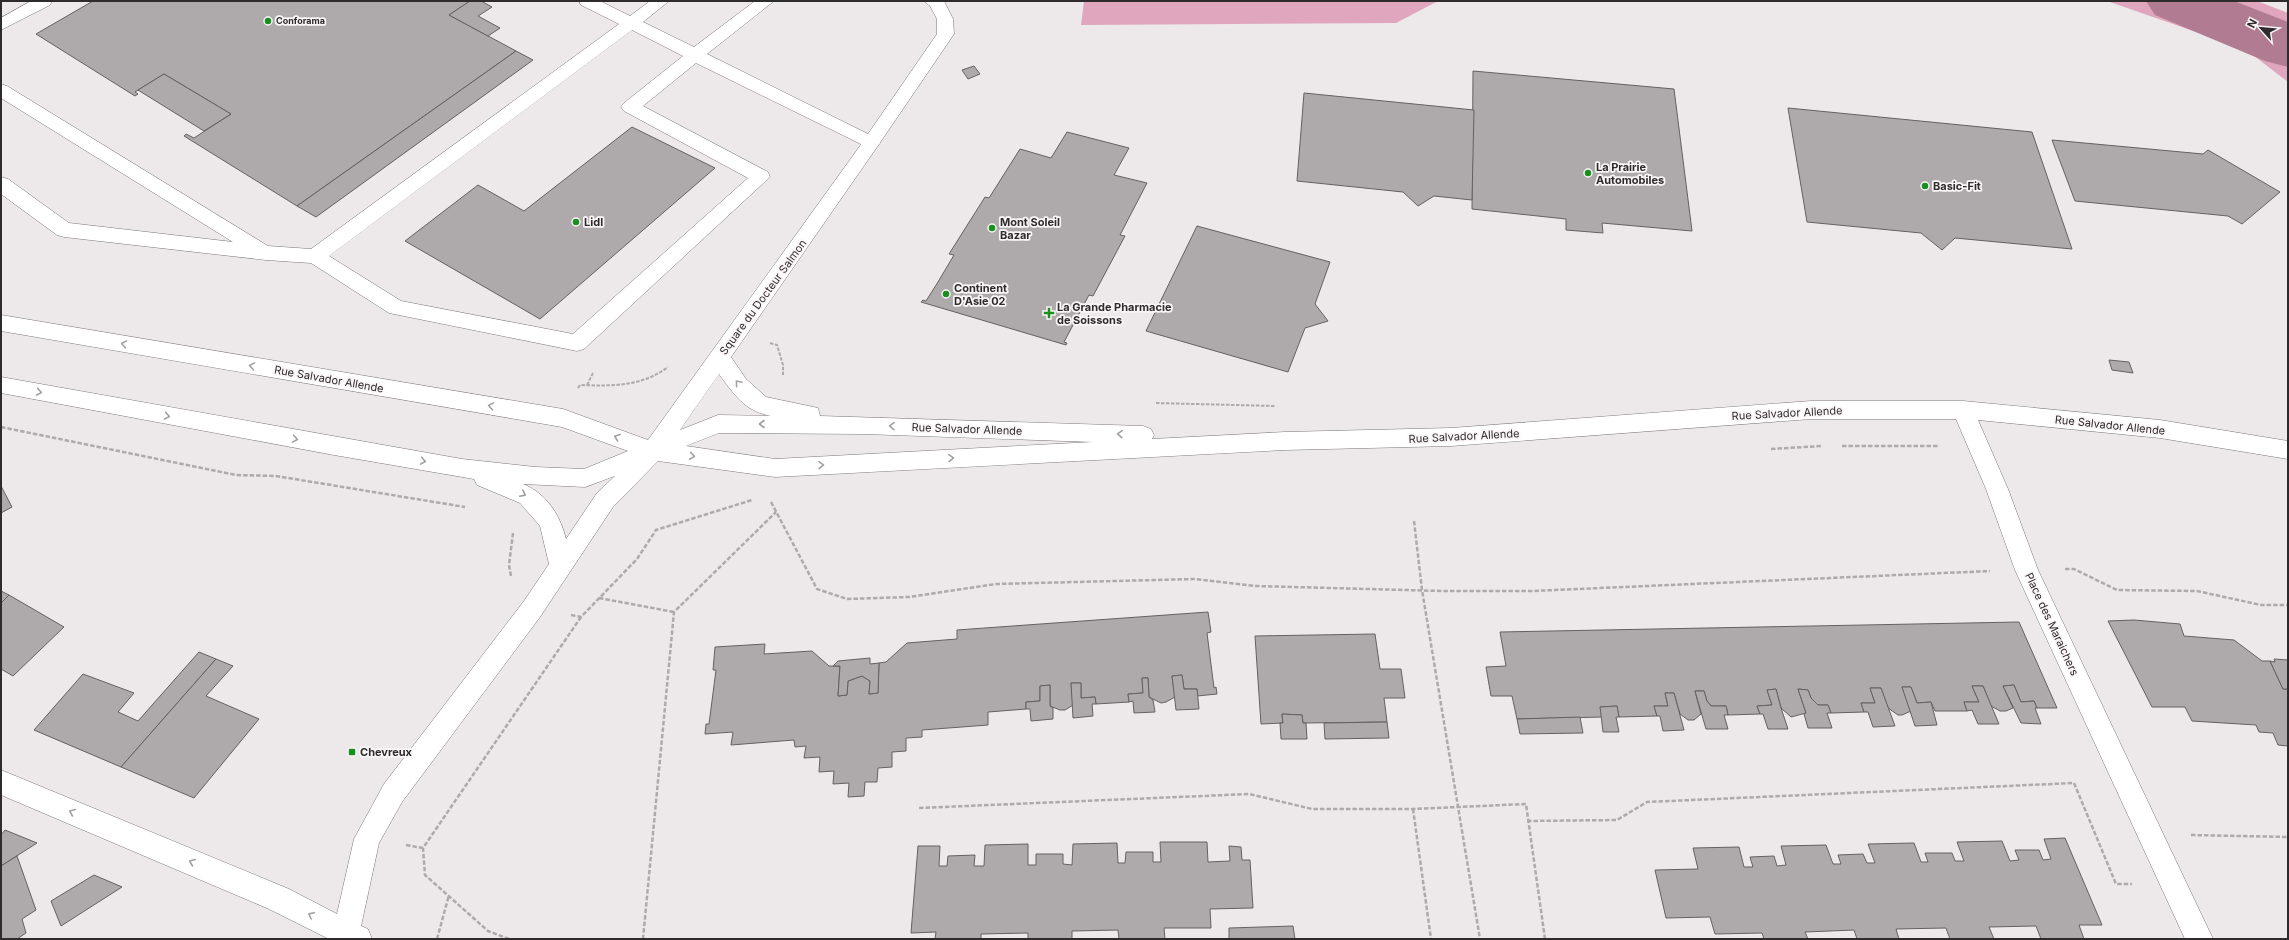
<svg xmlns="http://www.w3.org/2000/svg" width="2289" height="940" font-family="Inter,sans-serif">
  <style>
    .forest { fill: #e0a6bd }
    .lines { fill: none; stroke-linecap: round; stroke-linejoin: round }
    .river { fill: #b17b91; fill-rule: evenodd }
    .building { fill: #aea9ab; stroke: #656062 }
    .service-casing { stroke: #7c7779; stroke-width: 1 }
    .minor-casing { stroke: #7c7779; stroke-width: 1 }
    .path-far1 { stroke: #aeaaac; stroke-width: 2; stroke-dasharray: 3.5 1.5; stroke-linecap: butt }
    .path { stroke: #aeaaac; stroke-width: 2.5; stroke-dasharray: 4.5 2; stroke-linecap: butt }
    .service { fill: #fff; fill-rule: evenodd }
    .minor { fill: #fff; fill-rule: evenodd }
    .oneway { stroke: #a0a0a0 }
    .poi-dot { fill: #17901d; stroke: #fbf5f7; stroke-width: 1.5 }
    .labels { text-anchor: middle; stroke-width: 3.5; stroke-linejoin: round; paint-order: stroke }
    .far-poi-label { font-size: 9px; font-weight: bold; fill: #2d2b2c; stroke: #fbf5f7; text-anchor: start }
    .poi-label { font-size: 11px; font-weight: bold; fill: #2d2b2c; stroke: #fbf5f7; text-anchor: start }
    .street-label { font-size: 11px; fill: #2d2b2c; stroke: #fbf5f7 }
  </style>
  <rect width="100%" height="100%" fill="#ede8ea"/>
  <g class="forest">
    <polygon points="1084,1 1438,1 1396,23 1081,25"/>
    <polygon points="2107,1 2257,1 2288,13 2288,82 2245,49"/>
  </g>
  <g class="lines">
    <polygon class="river" points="2146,1 2234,1 2288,22 2288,67 2265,61 2155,15"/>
  </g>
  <g class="building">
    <polygon points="93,1 470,1 449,15 516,51 297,206 184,136 186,134 194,138 231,114 164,74 135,92 138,94 135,96 36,34"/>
    <polygon points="470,1 481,1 492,7 478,16 500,28 488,36 449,15"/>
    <polygon points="516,51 533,60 316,217 297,206"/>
    <polygon points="974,66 980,74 968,79 962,70"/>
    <polygon points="1473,71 1674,89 1692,231 1602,223 1603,233 1566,230 1566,219 1472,209"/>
    <polygon points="164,74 231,114 204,131 138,90"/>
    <polygon points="1304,93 1474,110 1472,200 1434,196 1418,206 1403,192 1297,181"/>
    <polygon points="1788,108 2032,132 2072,249 1955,238 1942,250 1921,233 1807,222"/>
    <polygon points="632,127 715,168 540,319 405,241 478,185 524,211"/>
    <polygon points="1067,132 1129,148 1114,175 1147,183 1120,235 1125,236 1093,296 1089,295 1064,342 1067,343 1066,345 921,302 923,300 926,301 938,282 954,255 949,254 985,197 989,198 1020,149 1051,158"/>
    <polygon points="2052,140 2203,154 2208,150 2280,192 2242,224 2228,216 2075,201"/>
    <polygon points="1197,226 1330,262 1315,304 1328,321 1305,328 1288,372 1146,331"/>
    <polygon points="2109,360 2129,362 2133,373 2112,370"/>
    <polygon points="1,486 12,507 1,513"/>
    <polygon points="1,591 9,595 1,603"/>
    <polygon points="9,595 64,627 13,676 1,669 1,603"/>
    <polygon points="1208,612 1211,632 1207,633 1214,688 1216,687 1217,694 1197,696 1197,689 1184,689 1182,675 1172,676 1175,697 1166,702 1161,703 1149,697 1148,678 1142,678 1143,693 1128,694 1129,702 1096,704 1095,697 1081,698 1081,683 1071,683 1073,705 1065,710 1060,710 1050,706 1050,685 1040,686 1040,701 1026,702 1026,709 988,712 988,725 922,730 922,737 906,738 906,751 892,752 892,767 878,768 877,782 865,782 864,796 848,797 849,783 833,784 834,771 819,772 820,757 804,758 806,746 795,747 794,740 731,745 733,732 705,734 706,724 709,724 716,670 713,670 715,647 765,644 764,654 812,651 829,666 840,666 838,696 847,695 848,681 862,676 870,681 869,694 878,693 879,663 886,662 907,643 957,639 957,630"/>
    <polygon points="2134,620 2180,624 2184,636 2234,640 2262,661 2270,661 2283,689 2288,689 2288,746 2278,745 2273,733 2259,732 2256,725 2192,721 2185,707 2152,707 2108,621"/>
    <polygon points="2019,622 2057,708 2037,708 2034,701 2021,702 2014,685 2003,686 2013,708 2006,711 2000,711 1991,706 1983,686 1972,686 1979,702 1964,702 1967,711 1935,711 1931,702 1917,703 1911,687 1902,687 1911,711 1902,715 1898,715 1888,708 1881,688 1870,688 1875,703 1861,703 1864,712 1831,713 1828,705 1818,705 1811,698 1808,690 1798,689 1806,713 1791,717 1781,708 1776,689 1767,690 1772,705 1757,706 1760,714 1728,715 1726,706 1711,706 1707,701 1704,691 1695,691 1701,714 1694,720 1688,720 1680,714 1674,693 1665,693 1668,706 1654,706 1657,716 1619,717 1617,706 1600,707 1603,717 1517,719 1512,696 1491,696 1486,667 1506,666 1500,632"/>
    <polygon points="1375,634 1380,669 1401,669 1405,698 1384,698 1387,722 1303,723 1302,715 1282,714 1283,723 1261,724 1255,636"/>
    <polygon points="199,652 216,659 121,767 34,730 83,674 134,693 118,712 138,721"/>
    <polygon points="870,658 870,664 879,663 878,693 869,694 870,681 862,676 848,681 847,695 838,696 840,666 833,666 838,661"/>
    <polygon points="216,659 233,666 206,696 259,719 194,798 121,767"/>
    <polygon points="2274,659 2288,660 2288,689 2283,689 2270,661 2275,662"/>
    <polygon points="1182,675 1184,689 1197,689 1199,709 1176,710 1172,676"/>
    <polygon points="1142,678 1148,678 1149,697 1153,700 1155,712 1134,713 1133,701 1129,702 1128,694 1143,693"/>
    <polygon points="1071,683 1081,683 1081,698 1095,697 1096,704 1092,704 1093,716 1073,718"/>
    <polygon points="1050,685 1050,706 1053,708 1053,719 1031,721 1030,709 1026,709 1026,702 1040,701 1040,686"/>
    <polygon points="2014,685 2021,702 2034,701 2037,708 2035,708 2041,724 2021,723 2003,686"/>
    <polygon points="1972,686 1983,686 1999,724 1978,724 1972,710 1967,711 1964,702 1979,702"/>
    <polygon points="1902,687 1911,687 1917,703 1931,702 1937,725 1915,726"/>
    <polygon points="1870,688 1881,688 1895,726 1873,727 1868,712 1864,712 1861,703 1875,703"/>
    <polygon points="1776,689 1781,708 1788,729 1768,729 1763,714 1760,714 1757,706 1772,705 1767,690"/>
    <polygon points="1798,689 1808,690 1811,698 1818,705 1828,705 1831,713 1827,713 1832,728 1808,728 1804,714 1806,713"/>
    <polygon points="1695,691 1704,691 1707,701 1711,706 1726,706 1728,715 1724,715 1728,729 1706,729"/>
    <polygon points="1665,693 1674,693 1684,730 1663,731 1660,716 1657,716 1654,706 1668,706"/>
    <polygon points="1617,706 1619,717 1616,717 1619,732 1603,732 1600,707"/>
    <polygon points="1282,714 1302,715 1303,723 1306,723 1307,739 1281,739 1280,723 1283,723"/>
    <polygon points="1580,717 1583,733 1520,734 1517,719"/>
    <polygon points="1387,722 1389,738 1325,739 1324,723"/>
    <polygon points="5,830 37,843 1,866 1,835"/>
    <polygon points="2065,838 2102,925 2079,925 2084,939 2041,939 2036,926 1989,927 1994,939 1950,939 1946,928 1896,929 1899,939 1857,939 1854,930 1805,932 1808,939 1764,939 1762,933 1715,934 1710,917 1666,918 1655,870 1698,869 1693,848 1739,847 1744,867 1753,867 1750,857 1774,856 1777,866 1786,865 1781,846 1826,845 1833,864 1841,864 1838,855 1863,854 1867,863 1875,863 1868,844 1914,843 1921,862 1928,862 1925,853 1952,853 1955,861 1964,861 1957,842 2002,841 2010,861 2019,860 2015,850 2039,850 2043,860 2051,859 2044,839"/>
    <polygon points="1160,842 1207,842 1208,862 1230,861 1229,846 1241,847 1242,860 1250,860 1253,908 1210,909 1211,928 1164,928 1165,939 1119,939 1118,930 1072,931 1072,939 1028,939 1028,933 981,934 981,939 935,939 936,932 911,933 918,846 940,846 939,866 947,866 948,856 975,855 974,866 984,866 985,845 1028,844 1028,865 1036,865 1036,854 1063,854 1063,864 1072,865 1073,844 1117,843 1118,863 1125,863 1126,852 1153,852 1153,862 1161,862"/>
    <polygon points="17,856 36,910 22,919 26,933 17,939 1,939 1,866"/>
    <polygon points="94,875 122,887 61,926 51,901"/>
    <polygon points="1293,926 1295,939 1229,939 1229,928"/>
  </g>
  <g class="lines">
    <defs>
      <g id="service">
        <polygon points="31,1 52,1 50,5 1,30 1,18"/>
        <path d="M579 1H600L630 16 650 1H669L643 22 694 47 755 1H774L707 54 868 134 937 34V19L930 6 924 1H944L953 19 954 34 877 147 871 149 696 63 643 106 768 172 770 177 584 349 577 351 389 313 311 263 266 260 64 237 57 235 1 194V177L8 179 69 223 233 242 1 98V84L7 86 268 246 311 249 619 24 581 5ZM632 30 683 56 624 103 621 107 624 111 748 178 573 334 401 301 329 256Z"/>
      </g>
      <path id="minor" d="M871 137 877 139 880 143 877 147 731 357 746 379 766 397 818 408 820 416 1143 426 1151 429 1154 435 1152 439 1285 432 1451 428 1811 401H1963L2160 420 2288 441V459L2160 438 1978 420 2008 489 2038 570 2213 939H2185L2015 570 1986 489 1956 419H1811L1451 446 1285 450 775 477 658 461 613 507 540 617 402 802 379 843 361 926 368 929 372 939H329L269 909 1 795V770L289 889 337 914 354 839 384 784 524 601 549 564 540 526 520 503 477 485 474 479 334 455 1 393V377L462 459 535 467 584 469 628 451 562 427 1 331V315L563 409 648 440 865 139ZM719 374C734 394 744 411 771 416L718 415 680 430ZM719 433 864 434 1093 442 775 459 686 446ZM615 476 597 493 566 539C560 515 547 494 523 484L585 487Z"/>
    </defs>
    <use href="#service" class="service-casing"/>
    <use href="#minor" class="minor-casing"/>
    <g class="path-far1">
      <polyline points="770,343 777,345 783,365 783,375"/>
      <polyline points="587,385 593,373"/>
      <path d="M578 388 580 385C612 386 641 387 668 367"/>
      <polyline points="1156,403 1275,406"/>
    </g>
    <g class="path">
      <polyline points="1,427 236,475 276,476 465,507"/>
      <polyline points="1842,446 1939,446"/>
      <polyline points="1771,449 1821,446"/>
      <polyline points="771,502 817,589 847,599 909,597 996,584 1195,579 1256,586 1442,591 1532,591 1990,571"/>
      <polyline points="1414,521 1422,590 1480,939"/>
      <polyline points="2065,569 2074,569 2117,590 2197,591 2261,605 2288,605"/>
      <polyline points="511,576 509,565 513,533"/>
      <polyline points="599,598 674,612"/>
      <polyline points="571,615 581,617 637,559 656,530 752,500"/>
      <polyline points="919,808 1249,794 1312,809 1413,809 1526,804 1545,939"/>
      <polyline points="1413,809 1431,939"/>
      <polyline points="1527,821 1617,820 1647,802 2074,783 2116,884 2132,884"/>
      <polyline points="2191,835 2288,837"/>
      <polyline points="406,845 423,848"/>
      <polyline points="437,939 449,895"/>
      <polyline points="509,939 488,931 425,875 423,848 581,617"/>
      <polyline points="643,939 674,612 776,512"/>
    </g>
    <use href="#service" class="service"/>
    <use href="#minor" class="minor"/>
  </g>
  <defs><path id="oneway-chevron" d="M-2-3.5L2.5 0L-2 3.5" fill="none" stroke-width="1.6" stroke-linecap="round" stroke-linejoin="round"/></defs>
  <g class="oneway">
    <use href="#oneway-chevron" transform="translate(124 344) rotate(-170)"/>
    <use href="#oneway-chevron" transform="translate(252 366) rotate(-170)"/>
    <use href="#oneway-chevron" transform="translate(738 383) rotate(-130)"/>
    <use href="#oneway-chevron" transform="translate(39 392) rotate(10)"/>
    <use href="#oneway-chevron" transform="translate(491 406) rotate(-170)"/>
    <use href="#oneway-chevron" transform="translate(167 416) rotate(10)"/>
    <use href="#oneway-chevron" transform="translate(762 424) rotate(180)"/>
    <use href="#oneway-chevron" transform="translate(892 426) rotate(-178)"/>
    <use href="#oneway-chevron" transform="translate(1120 434) rotate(-178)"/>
    <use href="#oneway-chevron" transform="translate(617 437) rotate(-160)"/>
    <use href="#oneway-chevron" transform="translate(295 439) rotate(10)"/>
    <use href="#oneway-chevron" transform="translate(692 456) rotate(8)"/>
    <use href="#oneway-chevron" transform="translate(951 458) rotate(-3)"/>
    <use href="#oneway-chevron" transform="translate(423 461) rotate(10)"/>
    <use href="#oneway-chevron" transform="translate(821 465) rotate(-3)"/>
    <use href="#oneway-chevron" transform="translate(523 494) rotate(27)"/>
    <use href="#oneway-chevron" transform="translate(72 812) rotate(-157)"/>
    <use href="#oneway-chevron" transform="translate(192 862) rotate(-157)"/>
    <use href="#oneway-chevron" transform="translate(311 915) rotate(-153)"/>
  </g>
  <g class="poi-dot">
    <circle cx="268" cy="21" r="4"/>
    <circle cx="1588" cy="173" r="4"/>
    <circle cx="1925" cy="186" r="4"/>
    <circle cx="576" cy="222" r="4"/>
    <circle cx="992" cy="228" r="4"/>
    <circle cx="946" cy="294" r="4"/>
    <path d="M1047 307h4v4h4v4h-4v4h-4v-4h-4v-4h4z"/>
    <rect x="348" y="748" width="8" height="8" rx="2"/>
  </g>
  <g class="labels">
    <g class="far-poi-label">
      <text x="276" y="24">Conforama</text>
    </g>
    <g class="poi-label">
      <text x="1596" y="171">La Prairie<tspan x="1596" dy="13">Automobiles</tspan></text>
      <text x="1933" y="190">Basic-Fit</text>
      <text x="584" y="226">Lidl</text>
      <text x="1000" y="226">Mont Soleil<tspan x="1000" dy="13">Bazar</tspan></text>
      <text x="954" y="292">Continent<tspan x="954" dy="13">D'Asie 02</tspan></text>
      <text x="1057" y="311">La Grande Pharmacie<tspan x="1057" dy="13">de Soissons</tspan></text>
      <text x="360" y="756">Chevreux</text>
    </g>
    <g class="street-label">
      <text transform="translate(763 297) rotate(-54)" y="4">Square du Docteur Salmon</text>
      <text transform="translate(329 379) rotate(10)" y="4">Rue Salvador Allende</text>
      <text transform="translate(1787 413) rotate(-3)" y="4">Rue Salvador Allende</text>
      <text transform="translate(2110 425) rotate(6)" y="4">Rue Salvador Allende</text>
      <text transform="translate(967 429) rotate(2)" y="4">Rue Salvador Allende</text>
      <text transform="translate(1464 436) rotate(-3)" y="4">Rue Salvador Allende</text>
      <text transform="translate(2052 624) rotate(65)" y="4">Place des Maraichers</text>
    </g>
  </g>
  <rect width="2289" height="940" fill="none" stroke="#2d2b2c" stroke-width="4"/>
  <g transform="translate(2261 28) rotate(297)" stroke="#fbf5f7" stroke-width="3" paint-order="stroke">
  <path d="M0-3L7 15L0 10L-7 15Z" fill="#2d2b2c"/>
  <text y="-6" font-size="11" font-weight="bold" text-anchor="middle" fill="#2d2b2c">N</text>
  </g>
</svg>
